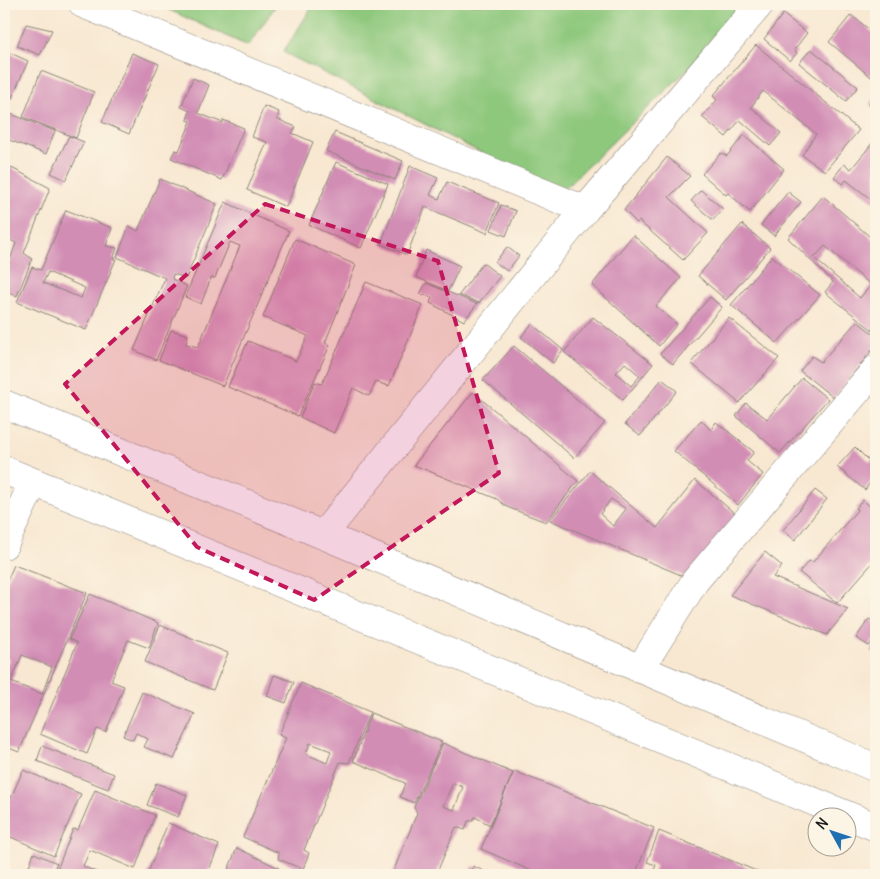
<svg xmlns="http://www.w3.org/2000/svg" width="880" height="879" font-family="Delius,sans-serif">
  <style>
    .green { fill: #8ec87d; stroke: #55724c }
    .building { fill: #d28db5; fill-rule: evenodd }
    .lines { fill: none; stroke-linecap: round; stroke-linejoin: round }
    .minor-casing { stroke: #8a8277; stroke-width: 29 }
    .trunk-casing { stroke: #8a8277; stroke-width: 29 }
    .minor { stroke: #fff; stroke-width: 28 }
    .trunk { stroke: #fff; stroke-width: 28 }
    .marked { fill: #c2185b; fill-opacity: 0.2; stroke: #c2185b; stroke-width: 4; stroke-dasharray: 10 6; stroke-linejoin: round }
  </style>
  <rect width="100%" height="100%" fill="#fcf5e5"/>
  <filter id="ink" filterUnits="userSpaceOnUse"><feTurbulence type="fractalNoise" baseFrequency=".02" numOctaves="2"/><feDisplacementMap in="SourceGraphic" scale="10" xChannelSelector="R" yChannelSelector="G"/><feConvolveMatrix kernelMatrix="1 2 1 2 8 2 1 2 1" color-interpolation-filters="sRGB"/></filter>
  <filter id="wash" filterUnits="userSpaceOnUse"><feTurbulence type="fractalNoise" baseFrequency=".0096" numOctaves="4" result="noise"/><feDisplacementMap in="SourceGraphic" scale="20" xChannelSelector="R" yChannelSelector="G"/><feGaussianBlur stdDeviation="1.12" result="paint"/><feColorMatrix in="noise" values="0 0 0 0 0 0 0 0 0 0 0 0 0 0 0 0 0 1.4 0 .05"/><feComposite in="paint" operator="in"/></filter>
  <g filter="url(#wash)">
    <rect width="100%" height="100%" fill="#f8e8d2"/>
    <g class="green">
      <polygon points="156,4 277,4 248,46"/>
      <polygon points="314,4 755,4 560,193 283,52"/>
    </g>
    <g id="blocks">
      <g class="building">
        <polygon points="840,4 853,4 848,10"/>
        <polygon points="783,14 807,33 794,50 797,53 790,61 764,39"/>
        <polygon points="851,15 876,35 876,81 829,42"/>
        <polygon points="26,24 52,30 40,55 17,46"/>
        <polygon points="756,45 859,130 825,171 802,155 816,134 763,91 751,107 781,133 770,146 740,120 726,137 702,117 717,100 713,96"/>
        <polygon points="811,49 858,87 846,101 799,63"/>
        <polygon points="4,50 28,61 12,98 4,100"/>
        <polygon points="132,53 159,64 129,134 102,122"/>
        <polygon points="41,71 94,92 76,138 23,117"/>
        <polygon points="193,78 209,85 198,113 223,123 223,120 244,128 222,180 171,158 175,150 179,151 191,121 187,120 190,111 181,107"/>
        <polygon points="876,96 876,110 869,104"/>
        <polygon points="264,106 279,112 277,119 296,127 292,133 313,142 286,207 247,190 267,142 252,137"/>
        <polygon points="11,114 55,131 46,154 4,138 4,131"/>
        <polygon points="335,132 403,161 395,180 326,151"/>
        <polygon points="744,135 784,169 750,212 728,193 726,195 702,174 721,153 727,156"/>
        <polygon points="69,136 84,142 66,180 51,173"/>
        <polygon points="875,140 876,141 876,203 846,180 843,184 834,177 844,164 851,169"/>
        <polygon points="667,157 690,176 669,197 708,233 683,260 639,221 637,223 624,210"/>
        <polygon points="336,162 388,184 361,248 309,225"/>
        <polygon points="4,164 50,188 24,253 32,259 17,296 4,290 4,277 16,243 4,237"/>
        <polygon points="410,166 438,178 430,195 439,199 447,182 499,203 487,233 425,207 407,255 381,244"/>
        <polygon points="160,179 217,204 186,278 173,274 172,279 187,286 156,360 134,350 165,278 117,257 129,226 138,231"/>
        <polygon points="701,190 723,209 713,220 691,201"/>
        <polygon points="788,192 801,202 774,236 761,225"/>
        <path d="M823 196 876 242V333L825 292 833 282 788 238ZM825 246 871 285 860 298 814 258Z"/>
        <polygon points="225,202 289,231 223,386 159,360 171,330 188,335 186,344 198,347 240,246 230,242 215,278 211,278 201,304 185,297"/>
        <polygon points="501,205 516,211 506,236 491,230"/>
        <path d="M66 210 112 228 106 246 117 248 113 259H116L86 330 17 302 32 267 41 270ZM48 272 85 288 81 298 43 283Z"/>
        <polygon points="742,224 770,248 726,300 698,276"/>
        <polygon points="633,235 681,278 656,306 677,324 659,346 592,285"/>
        <polygon points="295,239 356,265 325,343 330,345 298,416 228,387 248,341 296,361 308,336 263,317"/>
        <polygon points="507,247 519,256 507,271 495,262"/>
        <polygon points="426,250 460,266 448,291 416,277"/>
        <polygon points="772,256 820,295 777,343 731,305"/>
        <polygon points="483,263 500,276 479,303 459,295"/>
        <polygon points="366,282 423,305 389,386 376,382 369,396 353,388 334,433 300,417 315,382 322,384"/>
        <polygon points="426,283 477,304 464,321 430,303 432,297 420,294"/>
        <polygon points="710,297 722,307 673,364 660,354"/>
        <path d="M593 317 653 364 623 400 564 352ZM625 363 640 376 631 386 616 373Z"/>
        <polygon points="729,318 779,358 739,403 691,363"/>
        <polygon points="857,321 876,336 876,345 834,398 800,371 812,356 821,362"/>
        <polygon points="532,324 563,350 553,363 521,337"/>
        <polygon points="514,346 605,423 574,458 483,380"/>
        <polygon points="802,378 828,399 780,453 736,416 746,403 767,419"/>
        <polygon points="662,379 677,391 640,436 625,424"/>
        <polygon points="473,392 578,481 546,522 507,507 497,499 414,465"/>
        <polygon points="701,420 711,430 716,422 754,452 747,461 763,474 738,505 674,451"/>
        <polygon points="855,447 870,462 876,456 876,483 872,480 865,490 837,467"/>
        <path d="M590 471 657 528 695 480 738 516 688 578 550 520ZM611 499 626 509 613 526 600 514Z"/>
        <polygon points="815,490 827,499 795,540 783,530"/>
        <polygon points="863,500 876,512 876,559 837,603 799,572 809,561 813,562 858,509 856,508"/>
        <polygon points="765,552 782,566 773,577 848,609 827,635 730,595"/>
        <path d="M14 565 87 593 19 752 4 746V666L6 667 9 659 4 657V588ZM22 655 52 667 42 694 11 682Z"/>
        <polygon points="90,594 158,623 149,648 128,640 111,681 124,686 106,732 97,729 87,754 40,734 77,643 69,639"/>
        <polygon points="869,619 876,623 876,636 869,646 856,638"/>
        <polygon points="160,625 228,653 213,690 145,662"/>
        <polygon points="876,643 876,653 871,651"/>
        <polygon points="274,675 294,682 286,703 267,696"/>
        <path d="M301 683 370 712 349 763 340 762 304 850 309 853 303 869 278 859 279 853 243 837 286 738 279 735ZM310 743 331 751 327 763 306 754Z"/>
        <polygon points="142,692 195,714 174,759 144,747 148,739 136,733 133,740 123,736"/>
        <polygon points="371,713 442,742 414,803 400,797 405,783 353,761"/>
        <path d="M443 743 513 773 490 825 475 817 472 821H468L465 830 456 827 436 875H392L417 813 414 807ZM453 783 463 787 454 810 443 806Z"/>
        <polygon points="42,746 114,774 108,789 37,761"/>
        <polygon points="23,770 81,794 54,856 4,834 4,814"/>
        <polygon points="514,771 654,828 635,875 541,875 481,849"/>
        <polygon points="156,783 187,795 178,817 147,805"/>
        <polygon points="95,790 155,815 135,869 90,850 83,866 102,875 55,875 73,829 78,830"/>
        <polygon points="168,823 219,845 207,875 147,875"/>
        <polygon points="659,831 766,875 652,875 656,865 647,862"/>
        <polygon points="237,848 279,868 276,875 226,875"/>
        <polygon points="34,853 57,863 52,875 29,866"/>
        <polygon points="473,866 490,874 489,875 469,875"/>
      </g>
    </g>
  </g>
  <g filter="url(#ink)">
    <use href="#blocks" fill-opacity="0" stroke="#8a8277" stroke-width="1"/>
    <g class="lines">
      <defs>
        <g id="minor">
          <polyline points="83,4 585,210"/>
          <polyline points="323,535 585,210 760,4"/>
          <polyline points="4,545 33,483"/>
          <polyline points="640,669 695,581 876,369"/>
        </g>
        <g id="trunk">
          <polyline points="4,404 323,535 876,768"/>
          <polyline points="4,470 876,827"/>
        </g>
      </defs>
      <use href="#minor" class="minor-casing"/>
      <use href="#trunk" class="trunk-casing"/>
      <use href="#minor" class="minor"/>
      <use href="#trunk" class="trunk"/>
    </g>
  </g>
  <path class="marked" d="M265 204 438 261 499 473 314 600 197 547 65 384Z"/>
  <rect width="880" height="879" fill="none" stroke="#fcf5e5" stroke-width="20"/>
  <g transform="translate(832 832) rotate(310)"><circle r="24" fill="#fcf5e5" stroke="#a29e95"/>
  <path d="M0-4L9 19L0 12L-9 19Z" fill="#1f6fb2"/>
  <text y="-8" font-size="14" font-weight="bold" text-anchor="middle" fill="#1c1c1c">N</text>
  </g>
</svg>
